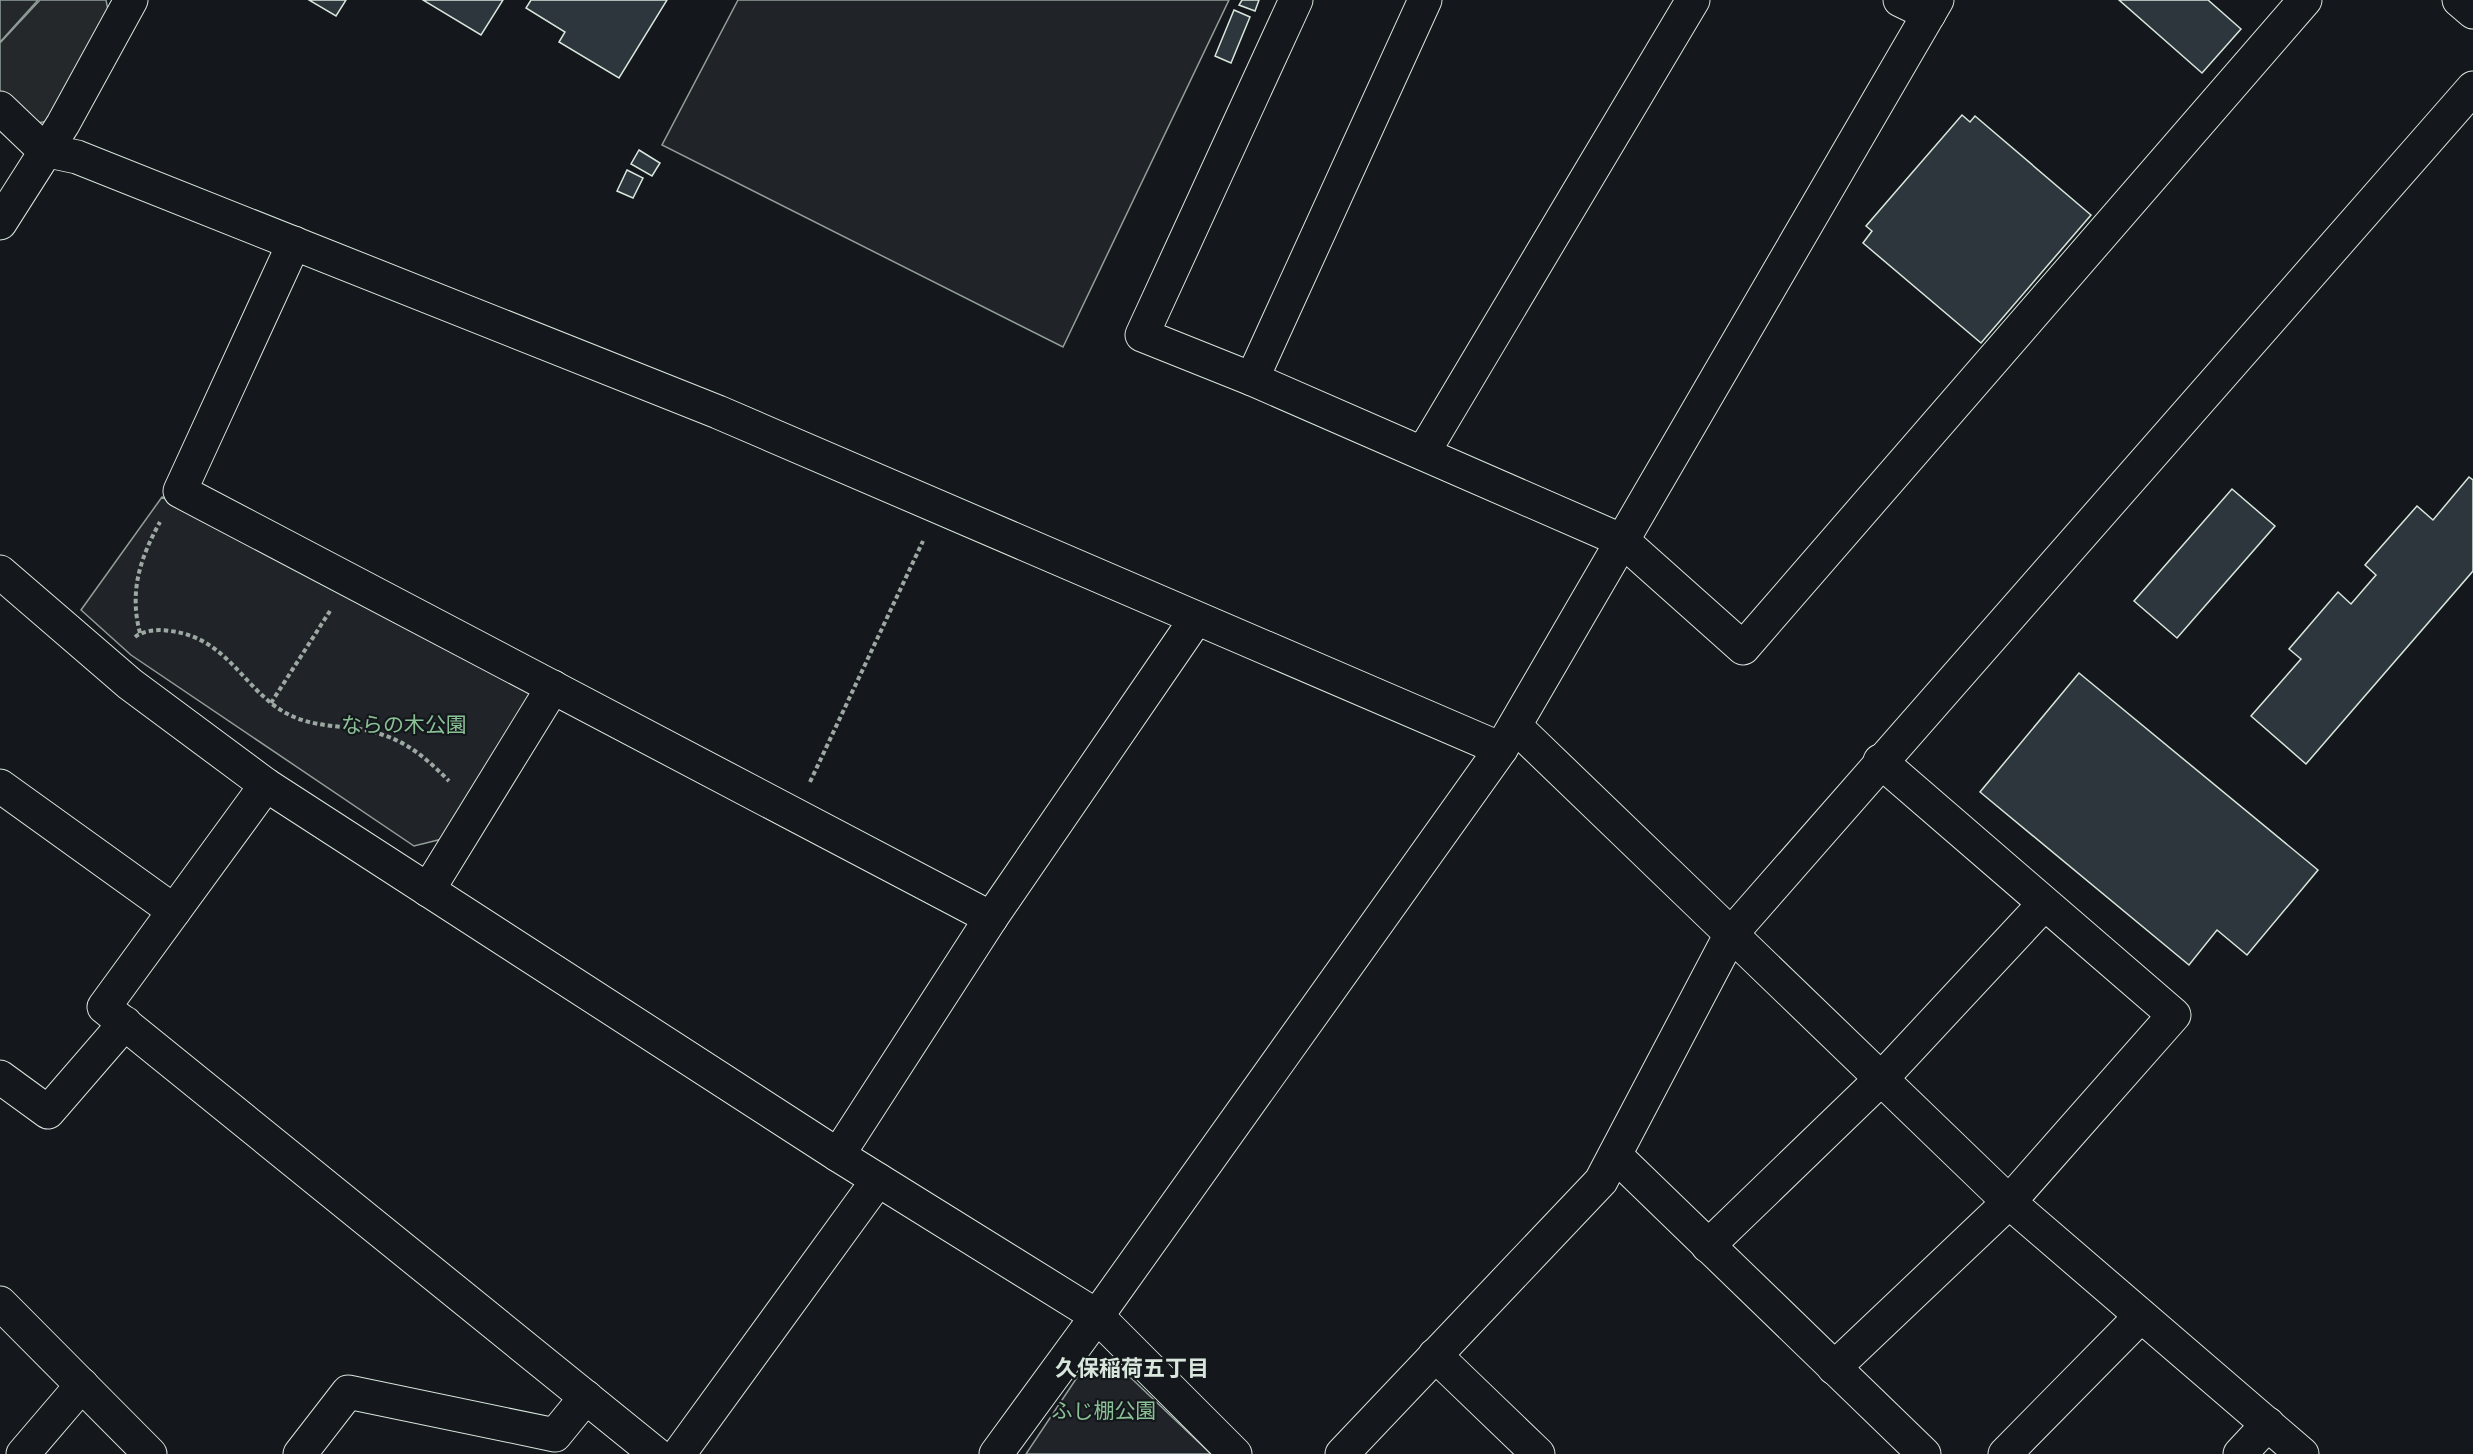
<svg xmlns="http://www.w3.org/2000/svg" width="2473" height="1454" font-family="'Golos Text','Noto Sans JP',sans-serif">
  <style>
    .green { fill: #202428; stroke: #939e99; stroke-width: 1.5 }
    .parking { fill: #24282b; stroke: #939e99; stroke-width: 1.5 }
    .building { fill: #2c363c; stroke: #d8e6dc; stroke-width: 1.5 }
    .lines { fill: none; stroke-linecap: round; stroke-linejoin: round }
    .minor-casing { stroke: #d8e6dc; stroke-width: 35 }
    .path { stroke: #9da8a2; stroke-width: 4; stroke-dasharray: 4.5 3; stroke-linecap: butt }
    .minor { stroke: #14181c; stroke-width: 33 }
    .labels { text-anchor: middle; stroke-width: 4.5; stroke-linejoin: round; paint-order: stroke }
    .park-label { font-size: 21px; fill: #8ac095; stroke: #14181c }
    .neighbourhood-label { font-size: 22px; font-weight: bold; fill: #d8e6dc; stroke: #14181c }
  </style>
  <rect width="100%" height="100%" fill="#14181c"/>
  <g class="green">
    <polygon points="738,0 1229,0 1063,347 662,145"/>
    <polygon points="162,497 335,582 527,684 531,703 442,839 414,846 131,655 81,610"/>
    <polygon points="1111,1359 1211,1454 1026,1454 1086,1364"/>
  </g>
  <g class="parking">
    <polygon points="0,0 38,0 0,42"/>
    <polygon points="40,0 106,0 109,15 48,121 32,124 0,93 0,43"/>
  </g>
  <g class="building">
    <polygon points="309,0 346,0 336,16"/>
    <polygon points="423,0 503,0 481,35"/>
    <polygon points="531,0 667,0 619,78 559,42 565,32 526,8"/>
    <polygon points="1242,0 1259,0 1255,11 1239,5"/>
    <polygon points="2119,0 2208,0 2241,29 2202,73"/>
    <polygon points="1234,10 1250,17 1231,63 1215,56"/>
    <polygon points="1962,115 1970,122 1975,116 2091,215 1981,343 1863,243 1872,231 1866,226"/>
    <polygon points="639,150 660,163 652,176 631,164"/>
    <polygon points="627,170 643,178 633,198 617,191"/>
    <polygon points="2469,477 2473,480 2473,571 2306,764 2251,716 2301,659 2289,649 2338,592 2351,604 2376,575 2365,565 2417,506 2433,520"/>
    <polygon points="2232,489 2275,526 2177,638 2134,601"/>
    <polygon points="2079,673 2318,870 2247,955 2217,930 2189,965 1980,792"/>
  </g>
  <g class="lines">
    <defs>
      <g id="minor">
        <polyline points="1296,0 1142,335 1252,379 1623,541 1743,648 2305,0"/>
        <polyline points="1900,0 1929,14"/>
        <polyline points="2459,0 2473,12"/>
        <polyline points="0,108 44,150 77,157 718,412 1501,749"/>
        <polyline points="0,223 63,124 131,0"/>
        <polyline points="294,243 180,491 991,918"/>
        <polyline points="1252,379 1425,0"/>
        <polyline points="1423,453 1693,0"/>
        <polyline points="0,572 130,684 266,785 838,1155 1097,1316 1501,749 1937,0"/>
        <polyline points="1515,726 1731,934 2473,88"/>
        <polyline points="266,785 104,1007 656,1454"/>
        <polyline points="0,786 174,911"/>
        <polyline points="428,890 553,687"/>
        <polyline points="0,1077 48,1112 125,1023"/>
        <polyline points="838,1155 991,918 1196,619"/>
        <polyline points="1615,1155 1924,1454"/>
        <polyline points="1708,1246 1881,1079 2044,904"/>
        <polyline points="0,1303 150,1454"/>
        <polyline points="1435,1355 1538,1454"/>
        <polyline points="1834,1368 2009,1202 2174,1015 1880,761"/>
        <polyline points="23,1454 82,1385"/>
        <polyline points="300,1454 348,1392 555,1435 586,1397"/>
        <polyline points="679,1454 878,1180"/>
        <polyline points="996,1454 1097,1316 1235,1454"/>
        <polyline points="1342,1454 1601,1181 1731,934 2009,1202 2302,1454"/>
        <polyline points="2005,1454 2141,1316"/>
        <polyline points="2240,1454 2268,1424"/>
      </g>
    </defs>
    <use href="#minor" class="minor-casing"/>
    <g class="path">
      <path d="M140 633C129 592 140 558 160 522"/>
      <path d="M135 637C144 630 159 629 170 631 231 638 245 696 294 717 313 725 333 726 352 728 397 734 418 750 449 781"/>
      <polyline points="271,703 330,611"/>
      <polyline points="810,782 923,541"/>
    </g>
    <use href="#minor" class="minor"/>
  </g>
  <g class="labels">
    <g class="park-label">
      <text x="404" y="732">ならの木公園</text>
      <text x="1104" y="1418">ふじ棚公園</text>
    </g>
    <g class="neighbourhood-label">
      <text x="1132" y="1376">久保稲荷五丁目</text>
    </g>
  </g>
</svg>
